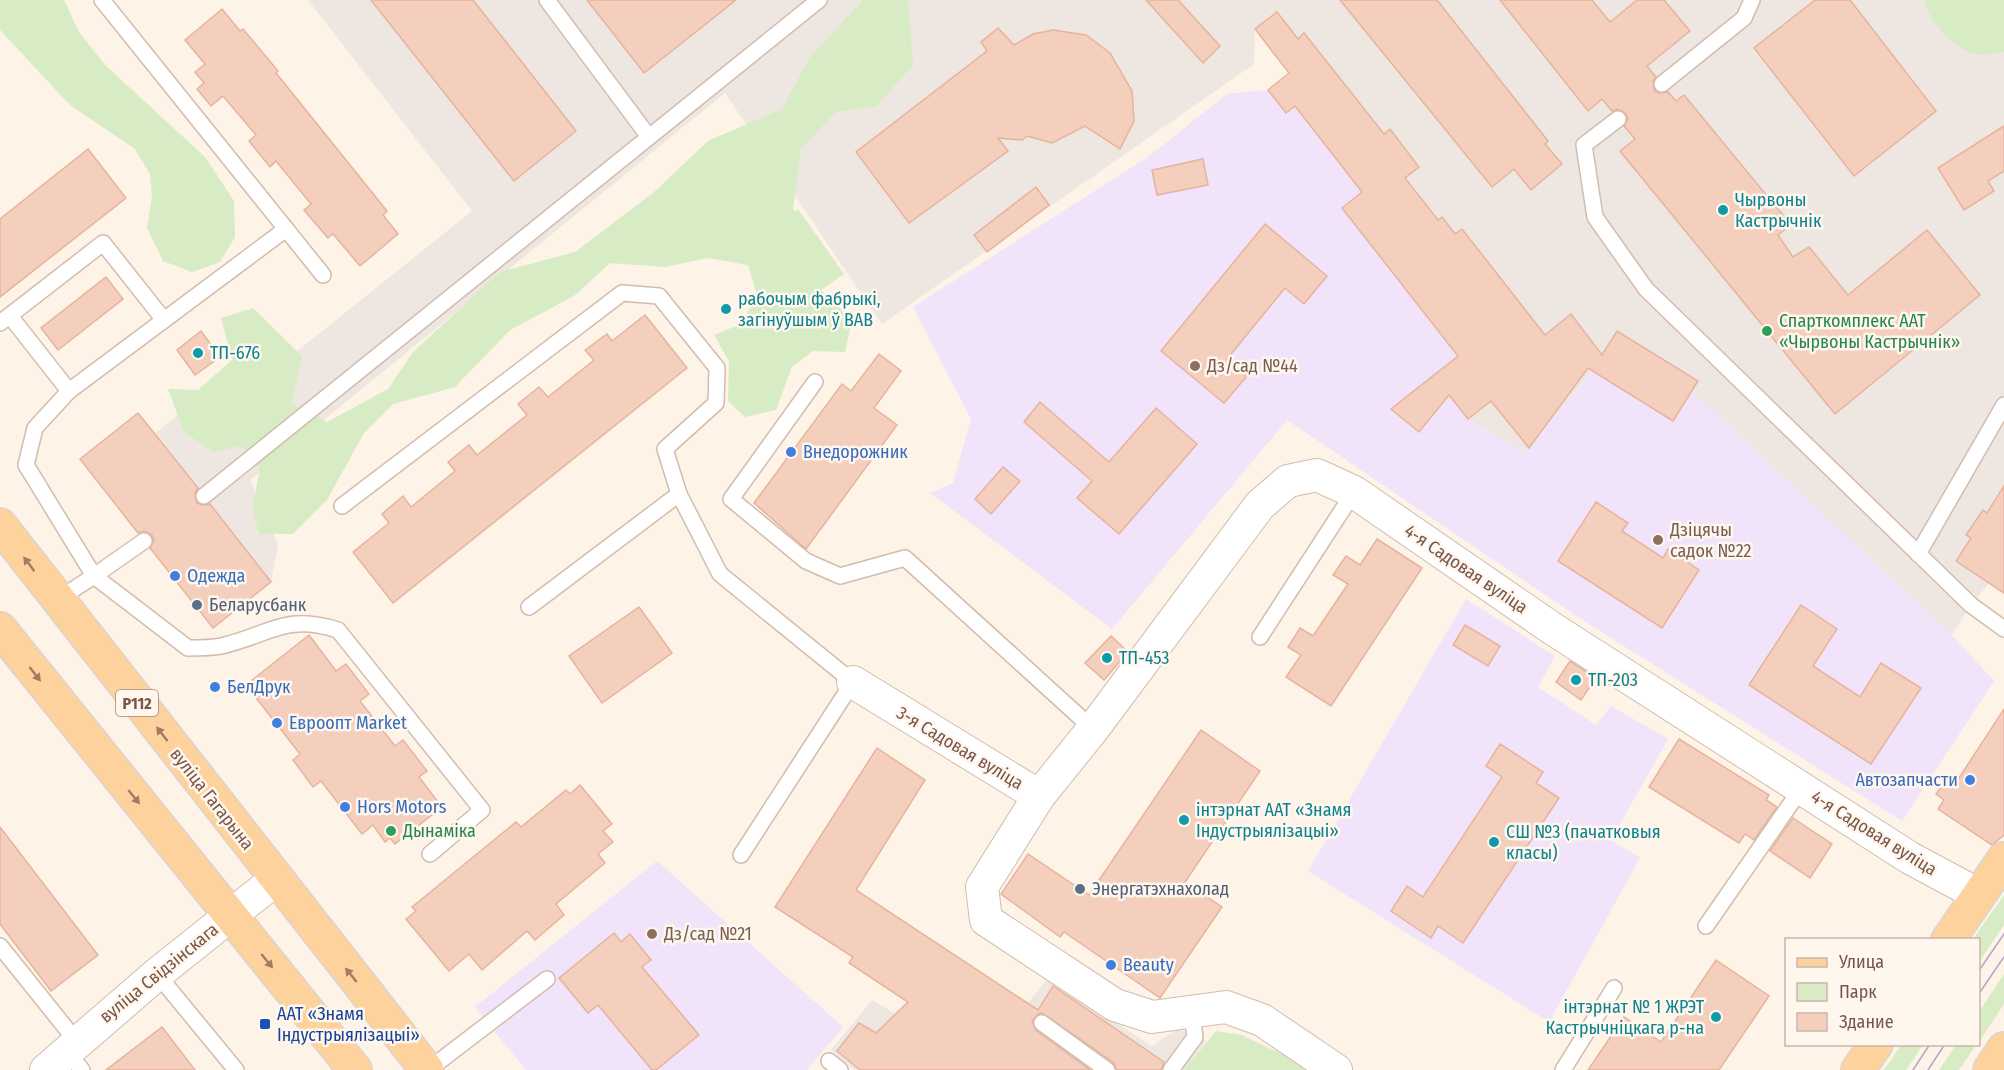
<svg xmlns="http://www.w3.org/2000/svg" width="2004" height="1070" font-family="'Fira Sans Condensed',sans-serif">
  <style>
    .industrial { fill: #eee6e1 }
    .education { fill: #f0e3fa }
    .green { fill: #d7ecc4 }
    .building { fill: #f4cfbd; stroke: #e7b39d; stroke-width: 1.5 }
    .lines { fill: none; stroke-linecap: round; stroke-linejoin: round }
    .lane-casing { stroke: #d2bcae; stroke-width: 18 }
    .street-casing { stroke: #d2bcae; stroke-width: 34 }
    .primary-casing { stroke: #dcd3d0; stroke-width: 36 }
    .lane { stroke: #fff; stroke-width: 15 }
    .street { stroke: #fff; stroke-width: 32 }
    .primary { stroke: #fed29d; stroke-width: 33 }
    .tram { stroke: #b5a4c8; stroke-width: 1.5 }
    .oneway { fill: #a07c63 }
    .culture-dot { fill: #0f9aa8; stroke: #fff7ee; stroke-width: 2 }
    .leisure-dot { fill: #2e9e5b; stroke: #fff7ee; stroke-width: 2 }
    .education-dot { fill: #8d6e63; stroke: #fff7ee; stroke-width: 2 }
    .shop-dot { fill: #3f7fe0; stroke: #fff7ee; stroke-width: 2 }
    .service-dot { fill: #5c6f8a; stroke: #fff7ee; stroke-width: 2 }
    .transit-dot { fill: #1a4fb4; stroke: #fff7ee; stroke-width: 2 }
    .labels { text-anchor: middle; stroke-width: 5; stroke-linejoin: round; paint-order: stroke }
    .shield { fill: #fff7ee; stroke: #a0877b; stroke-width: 1.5 }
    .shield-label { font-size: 16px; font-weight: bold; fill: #78574a }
    .culture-label { font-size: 18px; fill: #0d838f; stroke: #fff7ee; text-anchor: start }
    .leisure-label { font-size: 18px; fill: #27864d; stroke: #fff7ee; text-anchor: start }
    .education-label { font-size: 18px; fill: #785e54; stroke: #fff7ee; text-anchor: start }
    .shop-label { font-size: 18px; fill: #366cbe; stroke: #fff7ee; text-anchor: start }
    .street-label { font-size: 18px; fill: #78574a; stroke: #fff7ee }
    .service-label { font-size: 18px; fill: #4e5e75; stroke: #fff7ee; text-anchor: start }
    .transit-label { font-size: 18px; fill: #164399; stroke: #fff7ee; text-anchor: start }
  </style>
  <rect width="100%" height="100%" fill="#fdf3e7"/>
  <g class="industrial">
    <polygon points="308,0 2004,0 2004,593 1989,583 1971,605 1952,635 1692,391 1673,421 1592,371 1525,453 1468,419 1434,375 1458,356 1342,208 1362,192 1294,107 1286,113 1268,90 1289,73 1255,30 1254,64 882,324 725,93 250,480 278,545 271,582 155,434 253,351 275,369 472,211"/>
    <polygon points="1048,978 1152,1046 1178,1029 1207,1041 1184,1070 854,1070 831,1050 872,1000 979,1063"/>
  </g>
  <g class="education">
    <polygon points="1268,90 1286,113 1295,106 1362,192 1342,208 1458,356 1434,375 1468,419 1525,453 1592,371 1673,421 1692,391 1952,635 1994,681 1902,821 1578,617 1287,420 1112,629 930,493 953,483 971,419 913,307 1148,157 1227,94"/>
    <polygon points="1466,599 1555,656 1538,687 1596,725 1611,706 1668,739 1611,840 1640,858 1549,1022 1308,871"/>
    <polygon points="657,861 843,1027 807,1070 526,1070 475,1007"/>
  </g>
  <g class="green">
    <polygon points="0,0 64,0 79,32 105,65 205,157 234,201 235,237 220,262 192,272 163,261 147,228 152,196 150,174 135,149 70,105 0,30"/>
    <polygon points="863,0 908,0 913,65 877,106 836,112 801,149 793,209 795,212 798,209 844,274 821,290 852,320 845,352 813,351 792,367 776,410 745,417 728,401 729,361 714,335 741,324 757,295 748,265 708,258 665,267 610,263 574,296 510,330 455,387 393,404 364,433 327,500 293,534 260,534 252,511 260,468 241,446 214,452 184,432 168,389 198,390 232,360 221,318 253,308 302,356 292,404 327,422 388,389 413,352 500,272 575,252 653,193 708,141 782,109 810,57"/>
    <path d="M1924 0H2004V52C1995 53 1983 56 1975 54 1955 50 1927 19 1924 0Z"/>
    <polygon points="2004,895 2004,925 1979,962 1978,940 1973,939"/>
    <polygon points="2004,974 2004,1004 1979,1042 1979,1012"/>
    <polygon points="1216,1031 1241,1035 1316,1070 1184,1070"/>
    <polygon points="1901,1045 1923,1045 1906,1070 1884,1070"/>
    <polygon points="1956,1045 1976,1045 1959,1070 1939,1070"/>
  </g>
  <g class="building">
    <polygon points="371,0 473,0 576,131 514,181"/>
    <polygon points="587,0 736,0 644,73"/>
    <polygon points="1146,0 1178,0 1220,46 1203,63"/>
    <polygon points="1340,0 1437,0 1548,141 1545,144 1562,164 1531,190 1514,169 1492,187"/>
    <polygon points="1500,0 1592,0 1610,22 1637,0 1664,0 1690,31 1647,66 1656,77 1653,81 1654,90 1659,93 1668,92 1676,101 1684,95 1791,225 1778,235 1793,257 1809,247 1848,295 1927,230 1980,295 1835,414 1620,151 1635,139 1624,126 1628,118 1625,113 1617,109 1612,111 1602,99 1588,111"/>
    <polygon points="1815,0 1850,0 1936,111 1854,176 1754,48"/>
    <polygon points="222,9 240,31 243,29 278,71 276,73 387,211 383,215 398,234 360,266 333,234 328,238 304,210 311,204 276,161 270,167 249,141 256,135 223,96 211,106 197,89 204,83 195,72 205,64 185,40"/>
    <polygon points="1277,12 1298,39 1304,33 1384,134 1390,129 1419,167 1405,178 1438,220 1442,217 1455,234 1462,229 1545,335 1571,314 1602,355 1617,331 1698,381 1673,421 1588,368 1529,448 1491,401 1468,419 1449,395 1419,432 1391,409 1458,356 1342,208 1362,192 1295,106 1286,113 1268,90 1289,73 1255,29"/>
    <polygon points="998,28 1014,45 1033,34 1053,30 1086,35 1110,53 1132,91 1134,121 1120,149 1085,126 1052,143 1027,136 1022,140 998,138 1008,151 909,223 856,152 987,51 981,42"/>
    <polygon points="2004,126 2004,171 1988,181 1994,191 1964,210 1938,168"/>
    <polygon points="88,149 126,198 0,297 0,219"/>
    <polygon points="1203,159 1208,185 1157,195 1152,170"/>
    <polygon points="1036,187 1049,205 987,252 974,235"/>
    <polygon points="1265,224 1327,276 1304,304 1285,288 1227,359 1247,376 1224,403 1161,351"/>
    <polygon points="106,277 123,299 58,350 41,328"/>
    <polygon points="645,315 687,368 393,603 353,552 389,523 382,514 403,496 411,507 455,471 448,462 469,445 477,455 527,415 518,404 539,387 548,397 594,360 585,350 607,334 612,341"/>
    <polygon points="201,331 220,357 195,375 177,350"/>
    <polygon points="879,354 901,371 874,408 897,425 806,549 754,503 842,384 851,391"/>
    <polygon points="1040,402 1109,462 1156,408 1197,444 1119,534 1077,498 1092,481 1024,422"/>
    <polygon points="138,413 198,488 195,493 196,502 201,505 210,504 271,582 213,628 150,548 154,541 152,535 144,531 138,533 80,459"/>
    <polygon points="1003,467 1020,481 991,514 975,499"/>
    <polygon points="2004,486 2004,593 1956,561 1971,538 1966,535 1983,510 1987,513"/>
    <polygon points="1596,502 1628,523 1622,531 1663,558 1668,549 1699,570 1662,628 1558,561"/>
    <polygon points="1377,539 1422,568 1331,706 1286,677 1301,655 1288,647 1300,628 1313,636 1348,584 1333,575 1346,556 1360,565"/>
    <polygon points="1801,605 1837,629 1813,666 1860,697 1881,663 1921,688 1871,764 1749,685"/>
    <polygon points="639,607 672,653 602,703 569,656"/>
    <polygon points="1465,625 1500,646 1488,666 1453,645"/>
    <polygon points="309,635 336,671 346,664 369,694 360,701 395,746 403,740 427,771 419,777 442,807 395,844 390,838 385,842 373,825 362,834 321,781 313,787 293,760 300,754 246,685"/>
    <polygon points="1111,636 1128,652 1104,680 1085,663"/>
    <polygon points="1570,661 1596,678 1581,700 1556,682"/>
    <polygon points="2004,709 2004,835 1992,845 1938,809 1944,800 1936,794 1949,776 1957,781"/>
    <polygon points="1201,730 1260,771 1185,882 1222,907 1160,998 1064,932 1060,937 1001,894 1028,854 1089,895"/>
    <polygon points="1679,739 1769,795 1766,800 1777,807 1754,840 1745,834 1739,843 1649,787"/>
    <polygon points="1500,744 1543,772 1536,783 1559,798 1463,943 1438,926 1431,938 1391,911 1407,886 1423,897 1502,777 1486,766"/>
    <polygon points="877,748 925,780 856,890 1038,1010 1053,986 1164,1062 1161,1070 1117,1070 1113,1062 1042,1013 1038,1014 1032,1021 1036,1030 1090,1070 860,1070 837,1051 859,1023 876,1033 908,1002 849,963 853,957 775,907"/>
    <polygon points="580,785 612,824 603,831 613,842 598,854 605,863 556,904 564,915 535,940 527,931 482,970 469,954 449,971 406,919 416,911 412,907 516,822 521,827 566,790 570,794"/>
    <polygon points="1793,818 1832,844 1810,878 1770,851"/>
    <polygon points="0,827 98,955 51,991 0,924"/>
    <polygon points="614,933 621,942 630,934 651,960 642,967 699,1035 656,1070 652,1070 598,1005 588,1013 559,978"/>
    <polygon points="1716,960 1769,996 1719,1070 1588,1070 1624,1017 1661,1042"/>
    <polygon points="162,1027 195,1070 106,1070"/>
  </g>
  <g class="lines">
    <defs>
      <g id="lane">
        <polyline points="102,0 323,275"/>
        <polyline points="547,0 649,137"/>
        <polyline points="1662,84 1744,18 1752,0"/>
        <polyline points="1618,119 1584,145 1595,217 1646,289 1971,605 2004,629"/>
        <polyline points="10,316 69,391"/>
        <polyline points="0,323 103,243 164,320"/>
        <polyline points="815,382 731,499 806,561 840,576 905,558 1093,729"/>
        <polyline points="204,496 819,0"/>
        <polyline points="342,506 622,293 659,296 717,368 716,403 665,449 679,494"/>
        <polyline points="144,541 94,576 26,465 35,428 69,391 286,229"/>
        <polyline points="1918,554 2004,405"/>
        <path d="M57 600 94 576 188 648C199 648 211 648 221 646 270 635 284 613 338 630L482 810 430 854"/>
        <polyline points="529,607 679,494 720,574 853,682 741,855"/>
        <polyline points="1260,637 1354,492"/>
        <polyline points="1706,926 1801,789"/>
        <polyline points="0,946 77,1042"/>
        <polyline points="157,974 236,1070"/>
        <polyline points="1042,1023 1107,1070"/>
        <polyline points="66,1050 82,1070"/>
        <polyline points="829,1061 840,1070"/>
        <polyline points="428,1070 547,979"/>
        <polyline points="1171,1070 1195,1037 1191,1010"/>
        <polyline points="1563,1070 1614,988"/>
      </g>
      <g id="street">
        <polyline points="853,682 1039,796 982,887 986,920 1115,1005 1152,1017 1226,1007 1262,1020 1336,1070"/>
        <polyline points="1039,796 1093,729 1260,505 1288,481 1317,475 1354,492 1553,629 1910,858 1979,895"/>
        <polyline points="46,1070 157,974 275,880"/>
      </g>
      <g id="primary">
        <polyline points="0,525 427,1070"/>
        <polyline points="0,629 355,1070"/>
        <polyline points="1948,940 2004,859"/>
        <polyline points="1858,1070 1876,1044"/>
        <polyline points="1990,1070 2004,1049"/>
      </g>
    </defs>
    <use href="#lane" class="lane-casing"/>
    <use href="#street" class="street-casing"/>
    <use href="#primary" class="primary-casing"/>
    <use href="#lane" class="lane"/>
    <use href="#street" class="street"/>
    <use href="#primary" class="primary"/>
    <g class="tram">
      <polyline points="1978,972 2004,934"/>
      <polyline points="1978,995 2004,957"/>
      <polyline points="1913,1070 1930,1044"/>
      <polyline points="1928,1070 1945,1044"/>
    </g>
  </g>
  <defs><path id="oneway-solid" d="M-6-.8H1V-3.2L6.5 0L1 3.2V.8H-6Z" transform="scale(1.5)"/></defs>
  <g class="oneway">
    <use href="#oneway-solid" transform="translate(29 564) rotate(-127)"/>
    <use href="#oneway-solid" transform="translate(35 674) rotate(52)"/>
    <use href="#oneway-solid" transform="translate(162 734) rotate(-128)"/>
    <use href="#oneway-solid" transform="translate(134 797) rotate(51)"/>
    <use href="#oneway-solid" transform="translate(267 961) rotate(51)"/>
    <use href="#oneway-solid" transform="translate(351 975) rotate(-129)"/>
  </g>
  <g class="culture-dot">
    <circle cx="1723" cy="210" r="6"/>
    <circle cx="726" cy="309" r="6"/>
    <circle cx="198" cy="353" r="6"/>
    <circle cx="1107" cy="658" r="6"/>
    <circle cx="1576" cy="680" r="6"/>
    <circle cx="1184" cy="820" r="6"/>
    <circle cx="1494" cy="842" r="6"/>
    <circle cx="1716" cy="1017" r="6"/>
  </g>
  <g class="leisure-dot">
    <circle cx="1767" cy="331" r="6"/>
    <circle cx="391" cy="831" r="6"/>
  </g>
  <g class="education-dot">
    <circle cx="1195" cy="366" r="6"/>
    <circle cx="1658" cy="540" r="6"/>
    <circle cx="652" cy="934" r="6"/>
  </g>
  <g class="shop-dot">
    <circle cx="791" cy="452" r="6"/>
    <circle cx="175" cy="576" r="6"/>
    <circle cx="215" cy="687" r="6"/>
    <circle cx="277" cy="723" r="6"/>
    <circle cx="1970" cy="780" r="6"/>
    <circle cx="345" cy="807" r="6"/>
    <circle cx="1111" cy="965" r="6"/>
  </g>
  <g class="service-dot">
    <circle cx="197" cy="605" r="6"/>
    <circle cx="1080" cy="889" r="6"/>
  </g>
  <rect class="transit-dot" x="259" y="1018" width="12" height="12" rx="3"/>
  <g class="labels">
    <rect class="shield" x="116" y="690" width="42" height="26" rx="4.5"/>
    <g class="shield-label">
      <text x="137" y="709">Р112</text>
    </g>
    <g class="culture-label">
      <text x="1735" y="206">Чырвоны<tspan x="1735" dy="21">Кастрычнік</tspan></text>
      <text x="738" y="305">рабочым фабрыкі,<tspan x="738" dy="21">загінуўшым ў ВАВ</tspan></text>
      <text x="210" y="359">ТП-676</text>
      <text x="1119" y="664">ТП-453</text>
      <text x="1588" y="686">ТП-203</text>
      <text x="1196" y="816">інтэрнат ААТ «Знамя<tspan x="1196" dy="21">Індустрыялізацыі»</tspan></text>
      <text x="1506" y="838">СШ №3 (пачатковыя<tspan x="1506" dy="21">класы)</tspan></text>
      <text x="1704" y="1013" text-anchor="end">інтэрнат № 1 ЖРЭТ<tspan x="1704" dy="21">Кастрычніцкага р-на</tspan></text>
    </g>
    <g class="leisure-label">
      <text x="1779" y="327">Спарткомплекс ААТ<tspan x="1779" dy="21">«Чырвоны Кастрычнік»</tspan></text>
      <text x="403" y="837">Дынаміка</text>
    </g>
    <g class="education-label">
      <text x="1207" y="372">Дз/сад №44</text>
      <text x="1670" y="536">Дзіцячы<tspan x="1670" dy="21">садок №22</tspan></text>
      <text x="664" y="940">Дз/сад №21</text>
    </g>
    <g class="shop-label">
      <text x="803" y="458">Внедорожник</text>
      <text x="187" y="582">Одежда</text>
      <text x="227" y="693">БелДрук</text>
      <text x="289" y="729">Евроопт Market</text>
      <text x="1958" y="786" text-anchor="end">Автозапчасти</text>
      <text x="357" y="813">Hors Motors</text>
      <text x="1123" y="971">Beauty</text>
    </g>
    <g class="street-label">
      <text transform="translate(1466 569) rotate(34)" y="6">4-я Садовая вуліца</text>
      <text transform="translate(960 748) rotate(31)" y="6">3-я Садовая вуліца</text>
      <text transform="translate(212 799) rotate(52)" y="6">вуліца Гагарына</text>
      <text transform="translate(1874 833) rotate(32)" y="6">4-я Садовая вуліца</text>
      <text transform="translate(159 973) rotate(-39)" y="6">вуліца Свідзінскага</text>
    </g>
    <g class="service-label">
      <text x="209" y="611">Беларусбанк</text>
      <text x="1092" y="895">Энергатэхнахолад</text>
    </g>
    <g class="transit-label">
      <text x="277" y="1020">ААТ «Знамя<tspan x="277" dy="21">Індустрыялізацыі»</tspan></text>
    </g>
  </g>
  <rect x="1785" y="938" width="195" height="108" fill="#fff7ee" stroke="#c9b7ac" stroke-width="1.5"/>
  <rect x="1797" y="958" width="30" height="9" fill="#fed29d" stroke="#c9b7ac" stroke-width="1.5"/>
  <text x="1839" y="968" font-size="18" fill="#78574a">Улица</text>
  <rect x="1797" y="983" width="30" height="18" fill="#d7ecc4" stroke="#c9b7ac" stroke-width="1.5"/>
  <text x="1839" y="998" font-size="18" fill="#78574a">Парк</text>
  <rect x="1797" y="1013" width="30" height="18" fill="#f4cfbd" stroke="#c9b7ac" stroke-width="1.5"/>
  <text x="1839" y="1028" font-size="18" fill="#78574a">Здание</text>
</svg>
